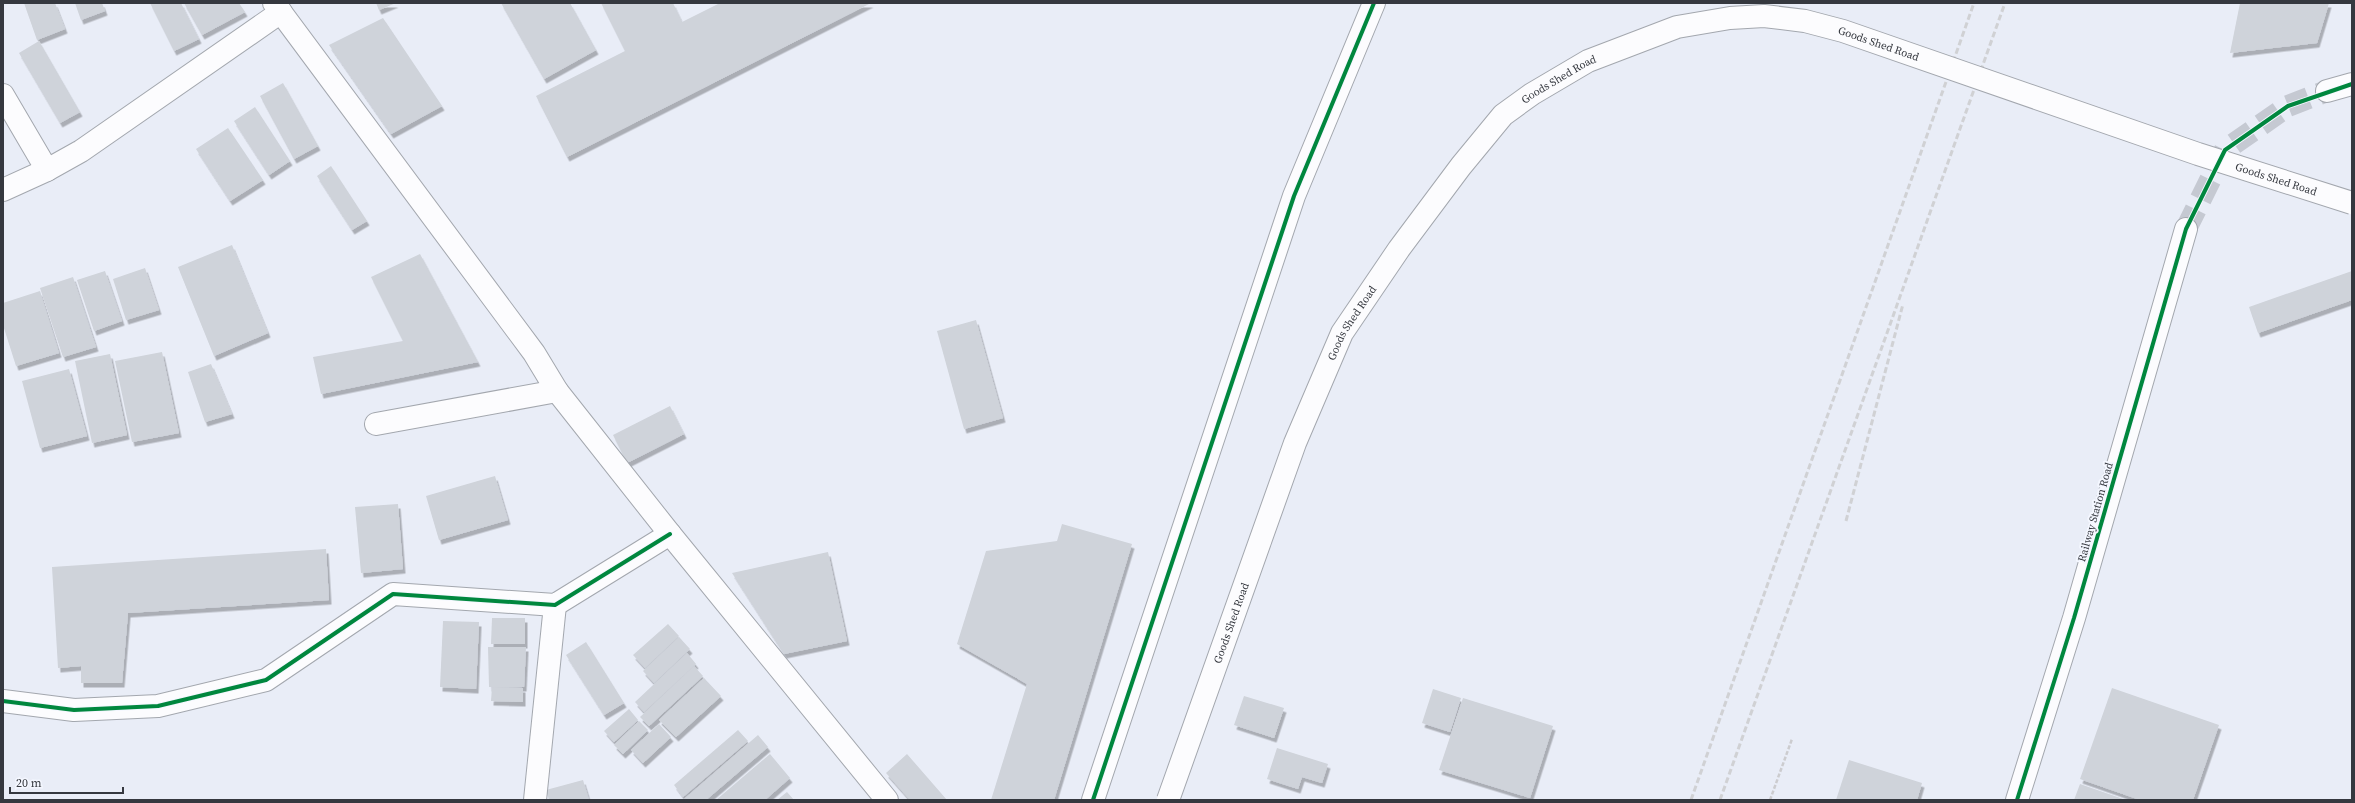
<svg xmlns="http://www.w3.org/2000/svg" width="2355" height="803" font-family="'Source Serif 4',serif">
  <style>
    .building { fill: #cfd3da; filter: url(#shadow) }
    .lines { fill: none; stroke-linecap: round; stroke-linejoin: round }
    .secondary-tunnel { stroke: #c5c9d2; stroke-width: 22; stroke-dasharray: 22 11; stroke-linecap: butt }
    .street-casing { stroke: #a3a7ae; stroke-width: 24 }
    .secondary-casing { stroke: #a3a7ae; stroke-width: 24 }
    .path { stroke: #cccccf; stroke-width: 2.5; stroke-dasharray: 4 2; stroke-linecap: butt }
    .street { stroke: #fcfcfe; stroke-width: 22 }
    .secondary { stroke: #fcfcfe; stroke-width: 22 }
    .rail { stroke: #d0d1d4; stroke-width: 3; stroke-dasharray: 6 3; stroke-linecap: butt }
    .secondary-bridge-casing { stroke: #a3a7ae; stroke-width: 24; stroke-linecap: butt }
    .secondary-bridge { stroke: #fcfcfe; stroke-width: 22 }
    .cycleway-casing { stroke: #f4f7ff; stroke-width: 6 }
    .cycleway { stroke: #00873e; stroke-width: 4 }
    .labels { text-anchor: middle; stroke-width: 4; stroke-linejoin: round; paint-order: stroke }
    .street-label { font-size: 11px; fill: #35383f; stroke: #f4f7ff }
  </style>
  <defs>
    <filter id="shadow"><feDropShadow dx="2.5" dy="4.5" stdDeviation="0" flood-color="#0004"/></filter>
  </defs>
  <rect width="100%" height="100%" fill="#e9edf7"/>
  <g class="building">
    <polygon points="24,3 55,3 65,29 37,40"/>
    <polygon points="75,3 102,3 105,11 81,20"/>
    <polygon points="150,3 181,3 199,39 174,51"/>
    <polygon points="184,3 239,3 245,12 202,35"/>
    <polygon points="376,3 396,3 379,10"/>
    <polygon points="501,3 570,3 596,50 544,79"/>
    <polygon points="601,3 673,3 682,22 720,3 871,3 567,157 536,96 625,51"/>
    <polygon points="2240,3 2329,3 2317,43 2230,53"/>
    <polygon points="383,18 442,106 391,134 329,45"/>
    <polygon points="39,41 80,112 60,123 19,53"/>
    <polygon points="283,83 318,146 294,159 260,96"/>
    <polygon points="255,107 290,161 269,175 234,121"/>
    <polygon points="228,128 263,180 230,201 196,149"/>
    <polygon points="331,166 367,221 352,230 317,176"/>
    <polygon points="232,245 268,333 214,356 178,267"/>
    <polygon points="420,254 478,362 321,394 313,357 403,341 371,277"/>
    <polygon points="145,268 159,310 126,320 113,279"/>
    <polygon points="105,271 122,321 94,331 77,280"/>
    <polygon points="2352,271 2352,300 2258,333 2249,307"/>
    <polygon points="73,277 96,347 63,357 40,288"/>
    <polygon points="40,291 59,353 16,366 3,325 3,303"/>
    <polygon points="976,320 1003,418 964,429 937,331"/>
    <polygon points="162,352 179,433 132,442 115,361"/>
    <polygon points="110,354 127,435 92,443 75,361"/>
    <polygon points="211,364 232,414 205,422 188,372"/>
    <polygon points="69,369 87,436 40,448 22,381"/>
    <polygon points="670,406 684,434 627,463 613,435"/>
    <polygon points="495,476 508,520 439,540 426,496"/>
    <polygon points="398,504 403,569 361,573 355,507"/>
    <polygon points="1062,524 1132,544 1054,800 991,800 1027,684 957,644 986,551 1057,541"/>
    <polygon points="326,549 329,600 128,613 122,683 81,683 81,666 58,668 52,567"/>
    <polygon points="828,552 847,641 784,654 732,573"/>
    <polygon points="492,618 525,618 525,644 491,644"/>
    <polygon points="443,621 479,622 476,689 440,687"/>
    <polygon points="668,624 679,636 645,668 633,655"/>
    <polygon points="679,637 690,649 654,683 643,671"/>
    <polygon points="586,642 624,703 604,715 566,655"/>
    <polygon points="488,647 526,647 524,687 489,687"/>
    <polygon points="687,653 696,664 644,712 635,702"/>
    <polygon points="694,666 703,676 649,726 640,717"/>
    <polygon points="704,678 721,696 676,737 659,720"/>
    <polygon points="492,687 523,688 523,702 491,701"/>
    <polygon points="2112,688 2219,725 2193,800 2140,800 2080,779"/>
    <polygon points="1433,689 1461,698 1450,732 1422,723"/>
    <polygon points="1244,696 1284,708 1274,738 1234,725"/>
    <polygon points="1463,698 1553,726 1530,798 1439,770"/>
    <polygon points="629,709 638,720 614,742 604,731"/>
    <polygon points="639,721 648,730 623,754 614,745"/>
    <polygon points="659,724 671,737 643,763 631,750"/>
    <polygon points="738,730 748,741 683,797 674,785"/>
    <polygon points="758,735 768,747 706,800 683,800"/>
    <polygon points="1277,748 1328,764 1322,783 1302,777 1298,789 1267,779"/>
    <polygon points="770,754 790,778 765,800 716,800"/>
    <polygon points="907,754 947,800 910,800 886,773"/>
    <polygon points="1849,760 1922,783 1917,800 1836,800"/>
    <polygon points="583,780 589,800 549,800 546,790"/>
    <polygon points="2080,784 2126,800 2074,800"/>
    <polygon points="787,792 794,800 777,800"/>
  </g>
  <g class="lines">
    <polyline class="secondary-tunnel" points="2186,229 2225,150 2288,106 2327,91"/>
    <defs>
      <g id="street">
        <polyline points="3,95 47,170"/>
        <polyline points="3,190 47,170 81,151 281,12"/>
        <polyline points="376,424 557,391"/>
        <polyline points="3,701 74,710 158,706 266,680 393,594 555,605 670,534"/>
        <polyline points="535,800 555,605"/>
        <polyline points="1093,800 1294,196 1374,3"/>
      </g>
      <g id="secondary">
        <polyline points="274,3 534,353 557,391 670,534 887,800"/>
        <polyline points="2327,91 2352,84"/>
        <polyline points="2017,800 2074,618 2186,229"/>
      </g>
    </defs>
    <use href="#street" class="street-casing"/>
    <use href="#secondary" class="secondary-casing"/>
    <polyline class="path" points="1770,800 1792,739"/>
    <use href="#street" class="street"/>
    <use href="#secondary" class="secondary"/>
    <g class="rail">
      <polyline points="1846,521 1903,304"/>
      <polyline points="1691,800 1974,3"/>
      <polyline points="1720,800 2005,3"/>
    </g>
    <defs>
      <g id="secondary-bridge">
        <path id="s1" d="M1168 800 1295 443 1342 333 1399 249 1461 166 1503 115 1532 94 1588 61 1677 27 1730 18 1764 16 1805 21 1843 31 2198 154 2352 203"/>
      </g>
    </defs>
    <use href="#secondary-bridge" class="secondary-bridge-casing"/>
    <use href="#secondary-bridge" class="secondary-bridge"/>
    <defs>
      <g id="cycleway">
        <polyline points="3,701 74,710 158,706 266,680 393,594 555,605 670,534"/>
        <polyline points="1093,800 1294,196 1374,3"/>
        <polyline points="2017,800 2074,618 2186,229 2225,150 2288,106 2352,84"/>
      </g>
    </defs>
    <use href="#cycleway" class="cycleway-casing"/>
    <use href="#cycleway" class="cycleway"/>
  </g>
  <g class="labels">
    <g class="street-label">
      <text dy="4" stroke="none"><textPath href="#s1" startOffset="1172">Goods Shed Road</textPath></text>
      <text dy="4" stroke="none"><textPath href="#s1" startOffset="836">Goods Shed Road</textPath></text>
      <text dy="4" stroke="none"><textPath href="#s1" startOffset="1592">Goods Shed Road</textPath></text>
      <text dy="4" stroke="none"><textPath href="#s1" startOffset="512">Goods Shed Road</textPath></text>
      <text transform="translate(2095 512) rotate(-74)" y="4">Railway Station Road</text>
      <text dy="4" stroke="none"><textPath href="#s1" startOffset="188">Goods Shed Road</textPath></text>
    </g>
  </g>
  <rect width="2355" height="803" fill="none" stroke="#35383f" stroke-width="8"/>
  <path d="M10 787v6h113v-6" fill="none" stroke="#35383f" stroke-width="2"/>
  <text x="16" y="787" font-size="12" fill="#35383f" stroke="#f4f7ff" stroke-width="3" paint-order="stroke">20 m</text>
</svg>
